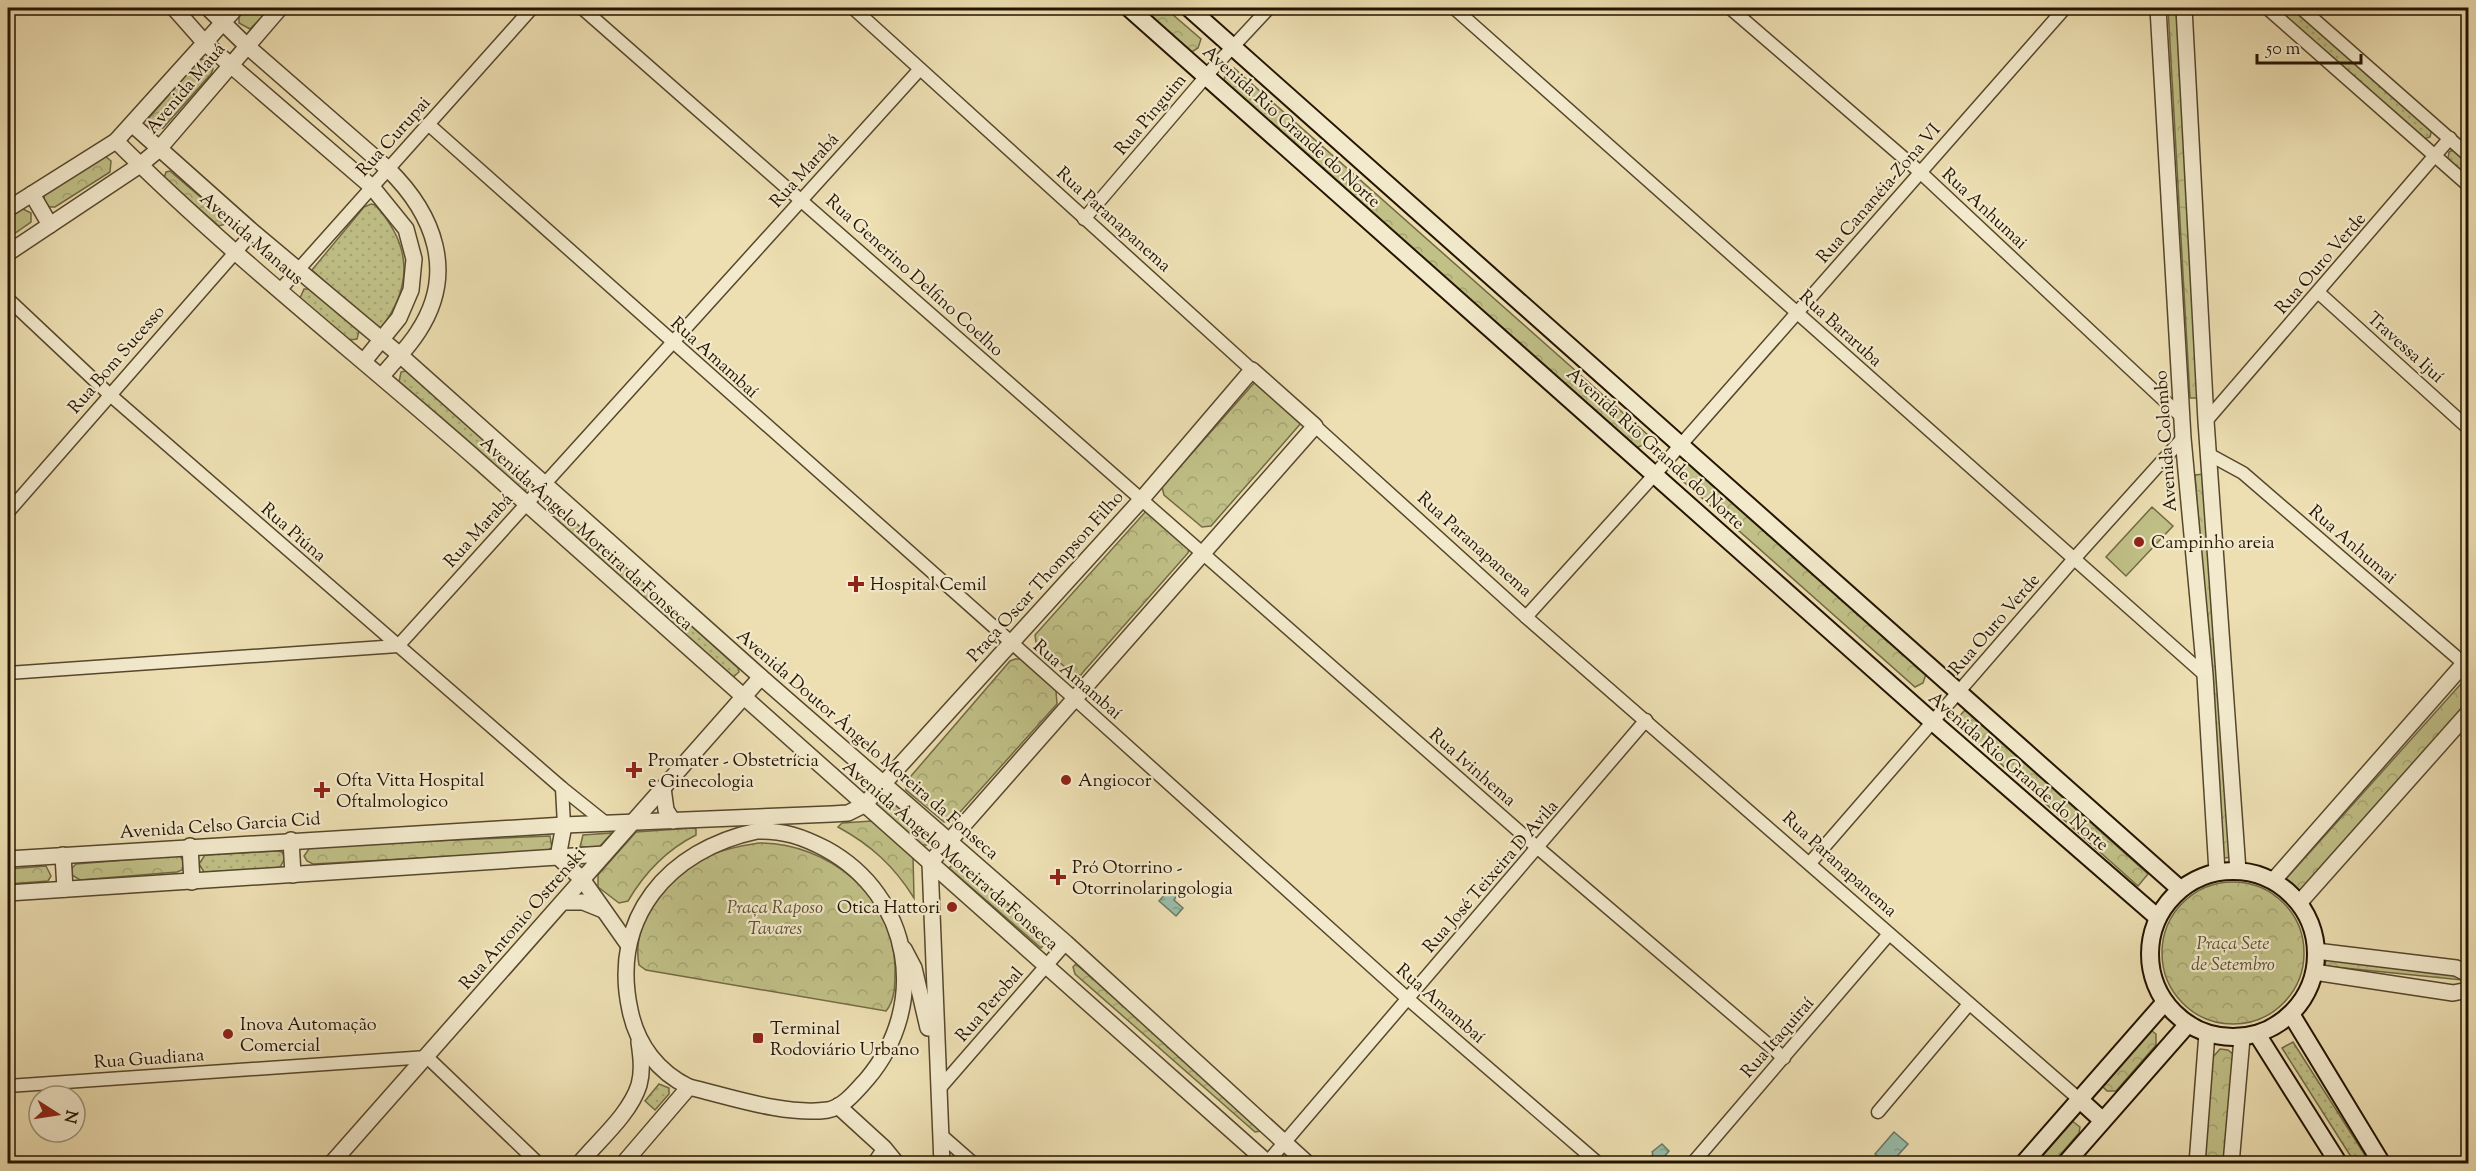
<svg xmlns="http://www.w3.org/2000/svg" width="2476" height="1171" font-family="'Sorts Mill Goudy',serif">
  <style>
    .grass { fill: url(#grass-dots); stroke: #726a44; stroke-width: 1.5 }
    .park { fill: url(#park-crowns); stroke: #726a44; stroke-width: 1.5 }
    .pitch { fill: #c0c087; stroke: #726a44; stroke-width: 1.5 }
    .water { fill: url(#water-ripples); stroke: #6a7966; stroke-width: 1.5 }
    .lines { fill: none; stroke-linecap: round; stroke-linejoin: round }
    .minor-casing { stroke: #56472c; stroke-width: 15 }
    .tertiary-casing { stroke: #56472c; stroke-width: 18 }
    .secondary-casing { stroke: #241400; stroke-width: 20 }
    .minor { stroke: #f3eacd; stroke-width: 12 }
    .tertiary { stroke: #f3eacd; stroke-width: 15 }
    .secondary { stroke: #f3eacd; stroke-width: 16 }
    .poi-dot { fill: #8f2418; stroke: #f3eacd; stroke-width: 2 }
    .labels { text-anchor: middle; stroke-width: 4.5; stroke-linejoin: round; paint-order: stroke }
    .street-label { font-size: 18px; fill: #241400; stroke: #f3eacd }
    .poi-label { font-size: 18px; fill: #241400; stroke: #f3eacd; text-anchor: start }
    .park-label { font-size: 18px; font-style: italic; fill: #5b502f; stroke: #f3eacd }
  </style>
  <defs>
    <pattern id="grass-dots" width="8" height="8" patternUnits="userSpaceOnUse" patternTransform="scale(1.5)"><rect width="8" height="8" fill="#c0c087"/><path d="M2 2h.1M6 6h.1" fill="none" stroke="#a5a473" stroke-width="1.8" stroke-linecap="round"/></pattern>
    <pattern id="park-crowns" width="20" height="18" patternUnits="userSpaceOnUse" patternTransform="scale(1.5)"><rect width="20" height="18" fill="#c0c087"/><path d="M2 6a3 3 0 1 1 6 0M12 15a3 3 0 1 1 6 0" fill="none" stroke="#a5a473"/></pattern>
    <pattern id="water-ripples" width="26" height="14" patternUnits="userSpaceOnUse" patternTransform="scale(1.5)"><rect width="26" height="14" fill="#99bdaa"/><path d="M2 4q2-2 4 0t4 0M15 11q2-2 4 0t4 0" fill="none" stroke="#84a290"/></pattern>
  </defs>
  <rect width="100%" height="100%" fill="#eddfb2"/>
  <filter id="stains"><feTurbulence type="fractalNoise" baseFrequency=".00333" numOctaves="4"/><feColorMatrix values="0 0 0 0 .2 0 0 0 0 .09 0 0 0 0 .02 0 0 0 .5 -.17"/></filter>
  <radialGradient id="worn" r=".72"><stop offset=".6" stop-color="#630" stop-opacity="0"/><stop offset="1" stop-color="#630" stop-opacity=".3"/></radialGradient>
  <g class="grass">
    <polygon points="2275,8 2295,8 2432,129 2430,137 2424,139"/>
    <polygon points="2453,150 2457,150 2468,161 2468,177 2448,159 2449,152"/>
    <path d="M371 204 375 205C411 244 414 285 381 328H376L312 270 364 207Z"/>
    <polygon points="304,289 310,289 359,331 357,339 350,340 300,298"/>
    <polygon points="409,370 530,482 526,490 521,492 399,382 401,372"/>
    <polygon points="559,506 738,668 739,672 731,679 547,513 554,507"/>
    <polygon points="882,794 931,835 927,845 919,845 875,805 875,800"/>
    <polygon points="277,851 282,852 285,858 279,869 204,872 199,864 205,855"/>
    <polygon points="2293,1042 2370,1163 2355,1163 2282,1048"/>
    <polygon points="659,1084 669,1088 669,1094 655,1110 645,1101"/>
  </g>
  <g class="park">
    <polygon points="245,8 271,8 250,29 239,23 239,16"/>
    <polygon points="1138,8 1165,8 1201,39 1198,48 1190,53"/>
    <polygon points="2168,8 2176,8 2199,398 2190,398"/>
    <polygon points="200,59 210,60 213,69 211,74 163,128 152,130 148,126 147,120"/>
    <polygon points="1234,68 1648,435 1645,444 1636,448 1224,80 1226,72"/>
    <polygon points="105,156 111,161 110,172 55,207 50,207 45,203 44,196 48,191"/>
    <polygon points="170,171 226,219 226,224 219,226 164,178 166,172"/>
    <polygon points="21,208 31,213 31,222 8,238 8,217"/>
    <polygon points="1255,382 1302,422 1211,526 1202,527 1164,495 1162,487"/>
    <polygon points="1687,462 1926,674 1923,683 1915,687 1676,475 1680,467"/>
    <polygon points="2204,474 2232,857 2224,858 2195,475"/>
    <polygon points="1147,510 1189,549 1188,553 1084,671 1081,675 1073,674 1036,642 1035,635"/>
    <polygon points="1015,659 1020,659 1056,691 1057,704 952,821 944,822 906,790 905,783 1010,661"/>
    <polygon points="2468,676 2468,703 2299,893 2285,880"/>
    <polygon points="1965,710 2148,874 2138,886 1954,722"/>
    <path d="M872 821 913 855 914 898C894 866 871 845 838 827L842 823Z"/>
    <path d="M693 828 696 829V835C666 850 645 872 628 901L619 903 598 887V875L636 832Z"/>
    <polygon points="612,833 599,847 580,847 583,835"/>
    <polygon points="550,836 552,848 547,851 313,864 307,861 304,856 311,846"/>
    <path d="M759 843C828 843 893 895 895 966 895 981 896 999 886 1011L646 970 639 965C631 923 666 878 701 859 719 850 739 846 759 843Z"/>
    <polygon points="175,856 180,856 184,862 182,870 177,872 80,880 72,875 72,868 76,864"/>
    <polygon points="957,860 1048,940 1041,948 949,868"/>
    <polygon points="46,866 51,876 48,881 8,884 8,869"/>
    <circle cx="2233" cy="953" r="71"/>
    <polygon points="2326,959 2462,973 2462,980 2325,966"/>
    <polygon points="1076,964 1262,1127 1261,1131 1255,1132 1075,974 1073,967"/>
    <polygon points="2152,1031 2156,1034 2156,1045 2116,1091 2107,1091 2103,1087 2104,1081 2145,1033"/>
    <polygon points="2220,1049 2228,1050 2234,1055 2226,1163 2203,1164 2212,1058"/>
    <polygon points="2071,1120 2080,1127 2079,1133 2053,1163 2031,1164"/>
  </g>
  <polygon class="pitch" points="2152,507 2173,526 2126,576 2106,557"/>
  <g class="water">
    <polygon points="1171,888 1178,894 1174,900 1183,908 1176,916 1159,901"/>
    <polygon points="1894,1132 1908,1144 1891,1163 1885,1163 1875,1154"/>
    <polygon points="1662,1144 1669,1151 1664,1157 1666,1159 1663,1163 1653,1163 1649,1160 1653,1154 1652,1152"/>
  </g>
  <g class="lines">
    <defs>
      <g id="minor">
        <polyline points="582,8 1538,848 1784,1058"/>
        <polyline points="853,8 1252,370"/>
        <polyline points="1454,8 2205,675"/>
        <polyline points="1730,8 1920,172 2182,417"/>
        <polyline points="2267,8 2468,185"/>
        <polyline points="2301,8 2468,155"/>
        <polyline points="428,124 1075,699 1408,999 1599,1164"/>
        <polyline points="1084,219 1214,67 1269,8"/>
        <polyline points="281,289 532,8"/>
        <polyline points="2319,293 2468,428"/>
        <polyline points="8,299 109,394 562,788 607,824"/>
        <polyline points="2206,421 2450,138"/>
        <polyline points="1315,426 1526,617 2080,1100"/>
        <polyline points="2210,455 2243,473 2468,667"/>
        <polyline points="8,512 253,232"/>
        <polyline points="1526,617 1656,473 2065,8"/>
        <polyline points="8,673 398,646 920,69"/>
        <polyline points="562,788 564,825"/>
        <polyline points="1810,863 2073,560 2183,438"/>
        <polyline points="8,1086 427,1057 539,1164"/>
        <polyline points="939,1089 1066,943"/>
        <polyline points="1878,1112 1969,1004"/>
        <polyline points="941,1135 974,1164"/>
        <polyline points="873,1164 884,1148"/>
        <polyline points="1266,1164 1646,720"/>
        <polyline points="1692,1164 1889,934"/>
      </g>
      <g id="tertiary">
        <polyline points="174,8 205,43 372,187 406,229 414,259 411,290 399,318 364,361"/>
        <path d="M208 8 247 46 388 169C434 214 457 273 418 332 408 348 394 361 382 376"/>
        <polyline points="2158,8 2183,438 2205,675 2217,872"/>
        <polyline points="2184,8 2206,421 2238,871"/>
        <polyline points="133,125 253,232 400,355 761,677 1066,943 1308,1164"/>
        <path d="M116 141C231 256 360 356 482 464 744 697 1006 931 1269 1164"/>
        <polyline points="32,194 50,225"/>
        <polyline points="8,209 116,141 236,8"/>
        <polyline points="8,253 140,165 158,150 280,8"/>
        <polyline points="663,788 666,810 673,821"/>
        <polyline points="564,825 558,857 582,879 627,943"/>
        <path d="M757 831C783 830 803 837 826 849 912 896 930 1005 867 1079 857 1090 844 1107 828 1110 786 1116 731 1097 689 1087 658 1072 637 1045 630 1010 610 918 668 850 757 831Z"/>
        <polyline points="291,840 293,875"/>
        <polyline points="190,846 192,882"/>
        <polyline points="63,855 65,889"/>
        <polyline points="8,859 564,825 832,814 848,813 864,805 1141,500 1252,370 1315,426 930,863 942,1164"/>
        <polyline points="2273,881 2468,659"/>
        <polyline points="8,893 604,854"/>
        <polyline points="563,902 583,902 603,910"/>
        <polyline points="2300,902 2468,713"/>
        <polyline points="904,949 914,968 928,1028"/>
        <polyline points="2316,951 2456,968 2468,974"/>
        <polyline points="2314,972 2453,993 2468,990"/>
        <polyline points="838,1106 884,1148 897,1164"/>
        <polyline points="331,1164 761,677"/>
        <path d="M579 1164C599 1140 630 1114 639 1085 643 1071 641 1056 639 1042"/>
        <polyline points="623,1164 689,1087"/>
        <polyline points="2197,1164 2207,1033"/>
        <polyline points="2231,1164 2242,1038"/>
      </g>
      <g id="secondary">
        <polyline points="1129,8 1934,723 2157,917"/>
        <polyline points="1189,8 2180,889"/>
        <circle cx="2233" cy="954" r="83"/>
        <polyline points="2291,1014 2382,1164"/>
        <polyline points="2257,1034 2339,1164"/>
        <polyline points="2080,1100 2102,1120"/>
        <polyline points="2023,1164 2165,1002"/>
        <polyline points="2065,1164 2188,1024"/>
      </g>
    </defs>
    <use href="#minor" class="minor-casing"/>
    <use href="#tertiary" class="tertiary-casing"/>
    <use href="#secondary" class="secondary-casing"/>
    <use href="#minor" class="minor"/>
    <use href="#tertiary" class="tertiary"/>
    <use href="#secondary" class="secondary"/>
  </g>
  <g class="poi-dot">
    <circle cx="2139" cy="542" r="6"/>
    <path d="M853 575h6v6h6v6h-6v6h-6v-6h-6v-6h6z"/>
    <path d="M631 761h6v6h6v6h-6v6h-6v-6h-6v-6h6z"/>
    <circle cx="1066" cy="780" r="6"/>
    <path d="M319 781h6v6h6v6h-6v6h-6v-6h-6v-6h6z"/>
    <path d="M1055 868h6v6h6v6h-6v6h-6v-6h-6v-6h6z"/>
    <circle cx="952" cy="907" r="6"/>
    <circle cx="228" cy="1034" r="6"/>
    <rect x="752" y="1032" width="12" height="12" rx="3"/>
  </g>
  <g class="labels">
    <g class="street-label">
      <text transform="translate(185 88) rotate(-50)" y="6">Avenida Mauá</text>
      <text transform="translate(1150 114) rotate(-50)" y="6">Rua Pinguim</text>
      <text transform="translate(1292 126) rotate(42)" y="6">Avenida Rio Grande do Norte</text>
      <text transform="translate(393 136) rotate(-48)" y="6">Rua Curupai</text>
      <text transform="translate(804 170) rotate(-48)" y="6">Rua Marabá</text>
      <text transform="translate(1878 193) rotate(-49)" y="6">Rua Cananéia-Zona VI</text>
      <text transform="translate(1985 208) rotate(43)" y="6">Rua Anhumai</text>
      <text transform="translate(1114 219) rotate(42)" y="6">Rua Paranapanema</text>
      <text transform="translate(252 238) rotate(41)" y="6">Avenida Manaus</text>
      <text transform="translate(2320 263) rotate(-49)" y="6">Rua Ouro Verde</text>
      <text transform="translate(915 275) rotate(42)" y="6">Rua Generino Delfino Coelho</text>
      <text transform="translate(1841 328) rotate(42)" y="6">Rua Bararuba</text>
      <text transform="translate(2406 347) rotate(42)" y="6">Travessa Ijuí</text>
      <text transform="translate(715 357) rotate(42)" y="6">Rua Amambaí</text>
      <text transform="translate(116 359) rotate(-49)" y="6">Rua Bom Sucesso</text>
      <text transform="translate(2165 441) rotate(-94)" y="6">Avenida Colombo</text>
      <text transform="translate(1656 448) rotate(42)" y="6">Avenida Rio Grande do Norte</text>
      <text transform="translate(478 530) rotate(-48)" y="6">Rua Marabá</text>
      <text transform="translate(294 532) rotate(41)" y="6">Rua Piúna</text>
      <text transform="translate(587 533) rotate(42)" y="6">Avenida Ângelo Moreira da Fonseca</text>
      <text transform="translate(1475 544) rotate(42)" y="6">Rua Paranapanema</text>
      <text transform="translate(2353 544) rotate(41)" y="6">Rua Anhumai</text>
      <text transform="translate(1045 576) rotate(-48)" y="6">Praça Oscar Thompson Filho</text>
      <text transform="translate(1994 624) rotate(-49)" y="6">Rua Ouro Verde</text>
      <text transform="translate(1078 679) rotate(41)" y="6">Rua Amambaí</text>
      <text transform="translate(868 744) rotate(41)" y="6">Avenida Doutor Ângelo Moreira da Fonseca</text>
      <text transform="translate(1473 767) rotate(41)" y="6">Rua Ivinhema</text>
      <text transform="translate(2019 771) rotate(41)" y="6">Avenida Rio Grande do Norte</text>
      <text transform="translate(220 825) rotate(-4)" y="6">Avenida Celso Garcia Cid</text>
      <text transform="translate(951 855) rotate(41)" y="6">Avenida Ângelo Moreira da Fonseca</text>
      <text transform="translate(1840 864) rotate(42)" y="6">Rua Paranapanema</text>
      <text transform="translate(1490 876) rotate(-49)" y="6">Rua José Teixeira D Avila</text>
      <text transform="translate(522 918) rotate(-49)" y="6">Rua Antonio Ostrenski</text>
      <text transform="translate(1441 1003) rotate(41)" y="6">Rua Amambaí</text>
      <text transform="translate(989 1004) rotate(-49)" y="6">Rua Perobal</text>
      <text transform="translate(1777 1037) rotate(-49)" y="6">Rua Itaquiraí</text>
      <text transform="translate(149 1058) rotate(-4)" y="6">Rua Guadiana</text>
    </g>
    <g class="poi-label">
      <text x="2151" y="548">Campinho areia</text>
      <text x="870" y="590">Hospital Cemil</text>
      <text x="648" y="766">Promater - Obstetrícia<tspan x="648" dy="21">e Ginecologia</tspan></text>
      <text x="336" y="786">Ofta Vitta Hospital<tspan x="336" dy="21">Oftalmologico</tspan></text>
      <text x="1078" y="786">Angiocor</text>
      <text x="1072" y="873">Pró Otorrino -<tspan x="1072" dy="21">Otorrinolaringologia</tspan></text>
      <text x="940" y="913" text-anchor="end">Otica Hattori</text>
      <text x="240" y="1030">Inova Automação<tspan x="240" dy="21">Comercial</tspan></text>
      <text x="770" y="1034">Terminal<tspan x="770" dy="21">Rodoviário Urbano</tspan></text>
    </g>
    <g class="park-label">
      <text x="775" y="913">Praça Raposo<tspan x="775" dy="21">Tavares</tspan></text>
      <text x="2233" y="949">Praça Sete<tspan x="2233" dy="21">de Setembro</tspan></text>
    </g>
  </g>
  <rect width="2476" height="1171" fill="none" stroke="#eddfb2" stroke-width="30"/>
  <rect x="9" y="9" width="2458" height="1153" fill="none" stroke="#241400" stroke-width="3"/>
  <rect x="15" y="15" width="2446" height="1141" fill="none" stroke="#241400" stroke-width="1.5"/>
  <g transform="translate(57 1114) rotate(102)"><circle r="28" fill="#f3eacd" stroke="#a0947b" stroke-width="1.5"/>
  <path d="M0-4.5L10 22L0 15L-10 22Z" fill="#8f2418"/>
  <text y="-9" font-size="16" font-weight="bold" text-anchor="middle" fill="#241400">N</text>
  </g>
  <path d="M2257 54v9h104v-9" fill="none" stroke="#241400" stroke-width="3"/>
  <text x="2266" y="54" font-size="18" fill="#241400" stroke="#f3eacd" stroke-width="4.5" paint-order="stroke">50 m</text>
  <rect width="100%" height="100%" filter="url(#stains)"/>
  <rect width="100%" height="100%" fill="url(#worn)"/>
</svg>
